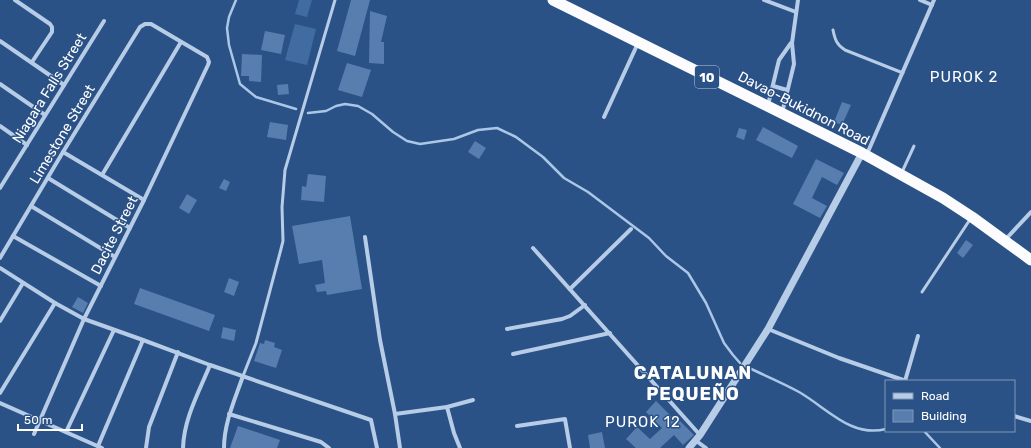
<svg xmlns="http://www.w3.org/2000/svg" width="1031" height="448" font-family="Rubik,sans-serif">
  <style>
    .pitch { fill: #406ca2 }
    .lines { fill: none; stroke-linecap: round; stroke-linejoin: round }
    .stream { stroke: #abc7e7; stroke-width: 2.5 }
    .building { fill: #577eaf }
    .service { stroke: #b7cce7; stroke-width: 3 }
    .minor { stroke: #b7cce7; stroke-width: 4 }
    .tertiary { stroke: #b7cce7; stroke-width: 7 }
    .trunk { stroke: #fcfcfe; stroke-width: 11 }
    .labels { text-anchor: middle; stroke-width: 3; stroke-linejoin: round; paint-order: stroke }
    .shield { fill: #2b5286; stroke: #bfcbdb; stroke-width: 1 }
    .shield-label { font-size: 13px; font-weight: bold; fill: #fff }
    .street-label { font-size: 14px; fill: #fff; stroke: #2b5286 }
    .neighbourhood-label { font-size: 15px; letter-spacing: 1px; fill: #fff; stroke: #2b5286 }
    .district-label { font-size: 18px; font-weight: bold; letter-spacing: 1px; fill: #fff; stroke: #2b5286 }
  </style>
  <rect width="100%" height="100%" fill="#2b5286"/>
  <g class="pitch">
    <polygon points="299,0 312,0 307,17 295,14"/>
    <polygon points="295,24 316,29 307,65 285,60"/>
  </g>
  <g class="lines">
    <g class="stream">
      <polyline points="236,0 229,17 227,28 229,45 240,84 256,97 296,109"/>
      <polyline points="308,113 326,111 336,106 345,104 358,106 372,114 393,132 407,141 420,144 454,139 478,130 497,128 516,137 543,157 564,178 588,192 649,238 666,256 688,273 706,303 724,343 733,355 740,363"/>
      <path d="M749 368C766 376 783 383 799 392 827 408 851 438 886 429"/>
      <polyline points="924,431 940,448"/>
    </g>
  </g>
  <g class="building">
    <polygon points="351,0 370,0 355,56 337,51"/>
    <polygon points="370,11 387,16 381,42 384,42 384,64 369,63"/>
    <polygon points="265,31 285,35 281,54 261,50"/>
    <polygon points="242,54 262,55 261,82 249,81 249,76 241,76"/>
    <polygon points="347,63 371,70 362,97 338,90"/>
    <polygon points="288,84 289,94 278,95 277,85"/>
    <polygon points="842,102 851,105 842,125 834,122"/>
    <polygon points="270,122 288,125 286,140 267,137"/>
    <polygon points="763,127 798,146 792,158 756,140"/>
    <polygon points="739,128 747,130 744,140 736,137"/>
    <polygon points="475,141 486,148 479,159 468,152"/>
    <polygon points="816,159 844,173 837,185 822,177 812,198 827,206 820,218 793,204"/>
    <polygon points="308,174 326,176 324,202 301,200 302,186 306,187"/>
    <polygon points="224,179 230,182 226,191 219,188"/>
    <polygon points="187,194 197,200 189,214 179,208"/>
    <polygon points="350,216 362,289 327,295 326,291 317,292 315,285 325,283 322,260 299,264 292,226"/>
    <polygon points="966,240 973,245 963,258 957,253"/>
    <polygon points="229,278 239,282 234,296 224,292"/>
    <polygon points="140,288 215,315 209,331 134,304"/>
    <polygon points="78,297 88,303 83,313 72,307"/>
    <polygon points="223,327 236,330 234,341 221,338"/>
    <polygon points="265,340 275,343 274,347 282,350 276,368 254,361 260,343 264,344"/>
    <polygon points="656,401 673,418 675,416 694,435 683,445 674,435 660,448 636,448 626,439 637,427 650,439 662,428 646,412"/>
    <polygon points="238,426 280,440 277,448 230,448"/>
    <polygon points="602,432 605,448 590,448 588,435"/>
  </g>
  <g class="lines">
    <g class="service">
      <path d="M833 30C835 40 837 45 845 50L903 73"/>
      <polyline points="902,172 914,146"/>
      <polyline points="922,292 971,218"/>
      <polyline points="243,376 256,343 281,249 283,241 282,207 285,170 335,0"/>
    </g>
    <g class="minor">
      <polyline points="15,0 50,24 52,27 52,32 32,62"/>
      <polyline points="764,0 796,12"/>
      <polyline points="920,0 932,5"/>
      <polyline points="0,41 64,85"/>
      <polyline points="0,84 45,115"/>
      <polyline points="773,86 787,90"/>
      <polyline points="768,105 779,60 791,43"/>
      <polyline points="782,113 794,64 792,43 798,0"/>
      <polyline points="604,117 638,43"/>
      <polyline points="0,126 27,145"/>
      <polyline points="63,152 144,200"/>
      <polyline points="867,154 934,0"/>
      <polyline points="102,175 181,42"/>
      <polyline points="48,178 130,228"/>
      <polyline points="0,188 104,21"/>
      <polyline points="31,206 115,257"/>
      <polyline points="13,236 101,286"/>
      <polyline points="365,237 380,340 395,414 400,448"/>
      <polyline points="1005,240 1031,212"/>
      <polyline points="533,248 700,435"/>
      <polyline points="0,258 63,152 140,27 145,24 151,24 207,57 209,62 208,65 144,200 84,319 34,434"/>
      <polyline points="0,268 55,303 84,319 143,340 210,365 371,420 377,448"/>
      <polyline points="570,289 631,229"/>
      <polyline points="0,321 23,283"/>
      <polyline points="507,329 562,319 570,316 585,305"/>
      <polyline points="768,329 839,358 906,381"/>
      <polyline points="513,354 610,333"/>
      <polyline points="905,381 918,336"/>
      <polyline points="0,393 55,303"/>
      <polyline points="0,403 102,448"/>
      <polyline points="447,407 454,433 460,448"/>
      <polyline points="229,414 321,442 329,448"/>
      <polyline points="395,414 447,407 473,400"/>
      <polyline points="1014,416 1031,421"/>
      <polyline points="517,426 565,419 570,448"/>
      <polyline points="66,432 114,330"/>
      <polyline points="695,440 706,448"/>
      <polyline points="98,446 143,340"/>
      <polyline points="146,448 149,427 178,352"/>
      <path d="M183 448C184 418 199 392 210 365"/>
      <path d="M224 448C224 423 235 399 243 376"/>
    </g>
    <polyline class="tertiary" points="689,448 700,435 768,329 862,153"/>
    <polyline class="trunk" points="553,0 862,153 943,198 972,217 1031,260"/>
  </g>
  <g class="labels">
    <rect class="shield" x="695" y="66" width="24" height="22" rx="3"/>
    <g class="shield-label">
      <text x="707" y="82">10</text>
    </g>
    <g class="street-label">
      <text transform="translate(49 88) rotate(-58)" y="5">Niagara Falls Street</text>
      <text transform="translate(804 108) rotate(27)" y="5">Davao-Bukidnon Road</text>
      <text transform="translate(62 134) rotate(-59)" y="5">Limestone Street</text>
      <text transform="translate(114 235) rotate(-63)" y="5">Dacite Street</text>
    </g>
    <g class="neighbourhood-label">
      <text x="964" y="82">PUROK 2</text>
      <text x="643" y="427">PUROK 12</text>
    </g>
    <g class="district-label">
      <text x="693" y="379">CATALUNAN<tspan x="693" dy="21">PEQUEÑO</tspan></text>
    </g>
  </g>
  <rect x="885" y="380" width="130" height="52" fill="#2b5286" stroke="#8097b6"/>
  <rect x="893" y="393" width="20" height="6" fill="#b7cce7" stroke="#8097b6"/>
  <text x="921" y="400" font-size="12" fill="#ffffff">Road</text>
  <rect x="893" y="410" width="20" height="12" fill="#577eaf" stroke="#8097b6"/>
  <text x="921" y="420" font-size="12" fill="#ffffff">Building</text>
  <path d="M18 424v6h64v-6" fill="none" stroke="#ffffff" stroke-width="2"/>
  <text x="24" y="424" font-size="12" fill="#ffffff" stroke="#2b5286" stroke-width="3" paint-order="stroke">50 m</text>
</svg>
